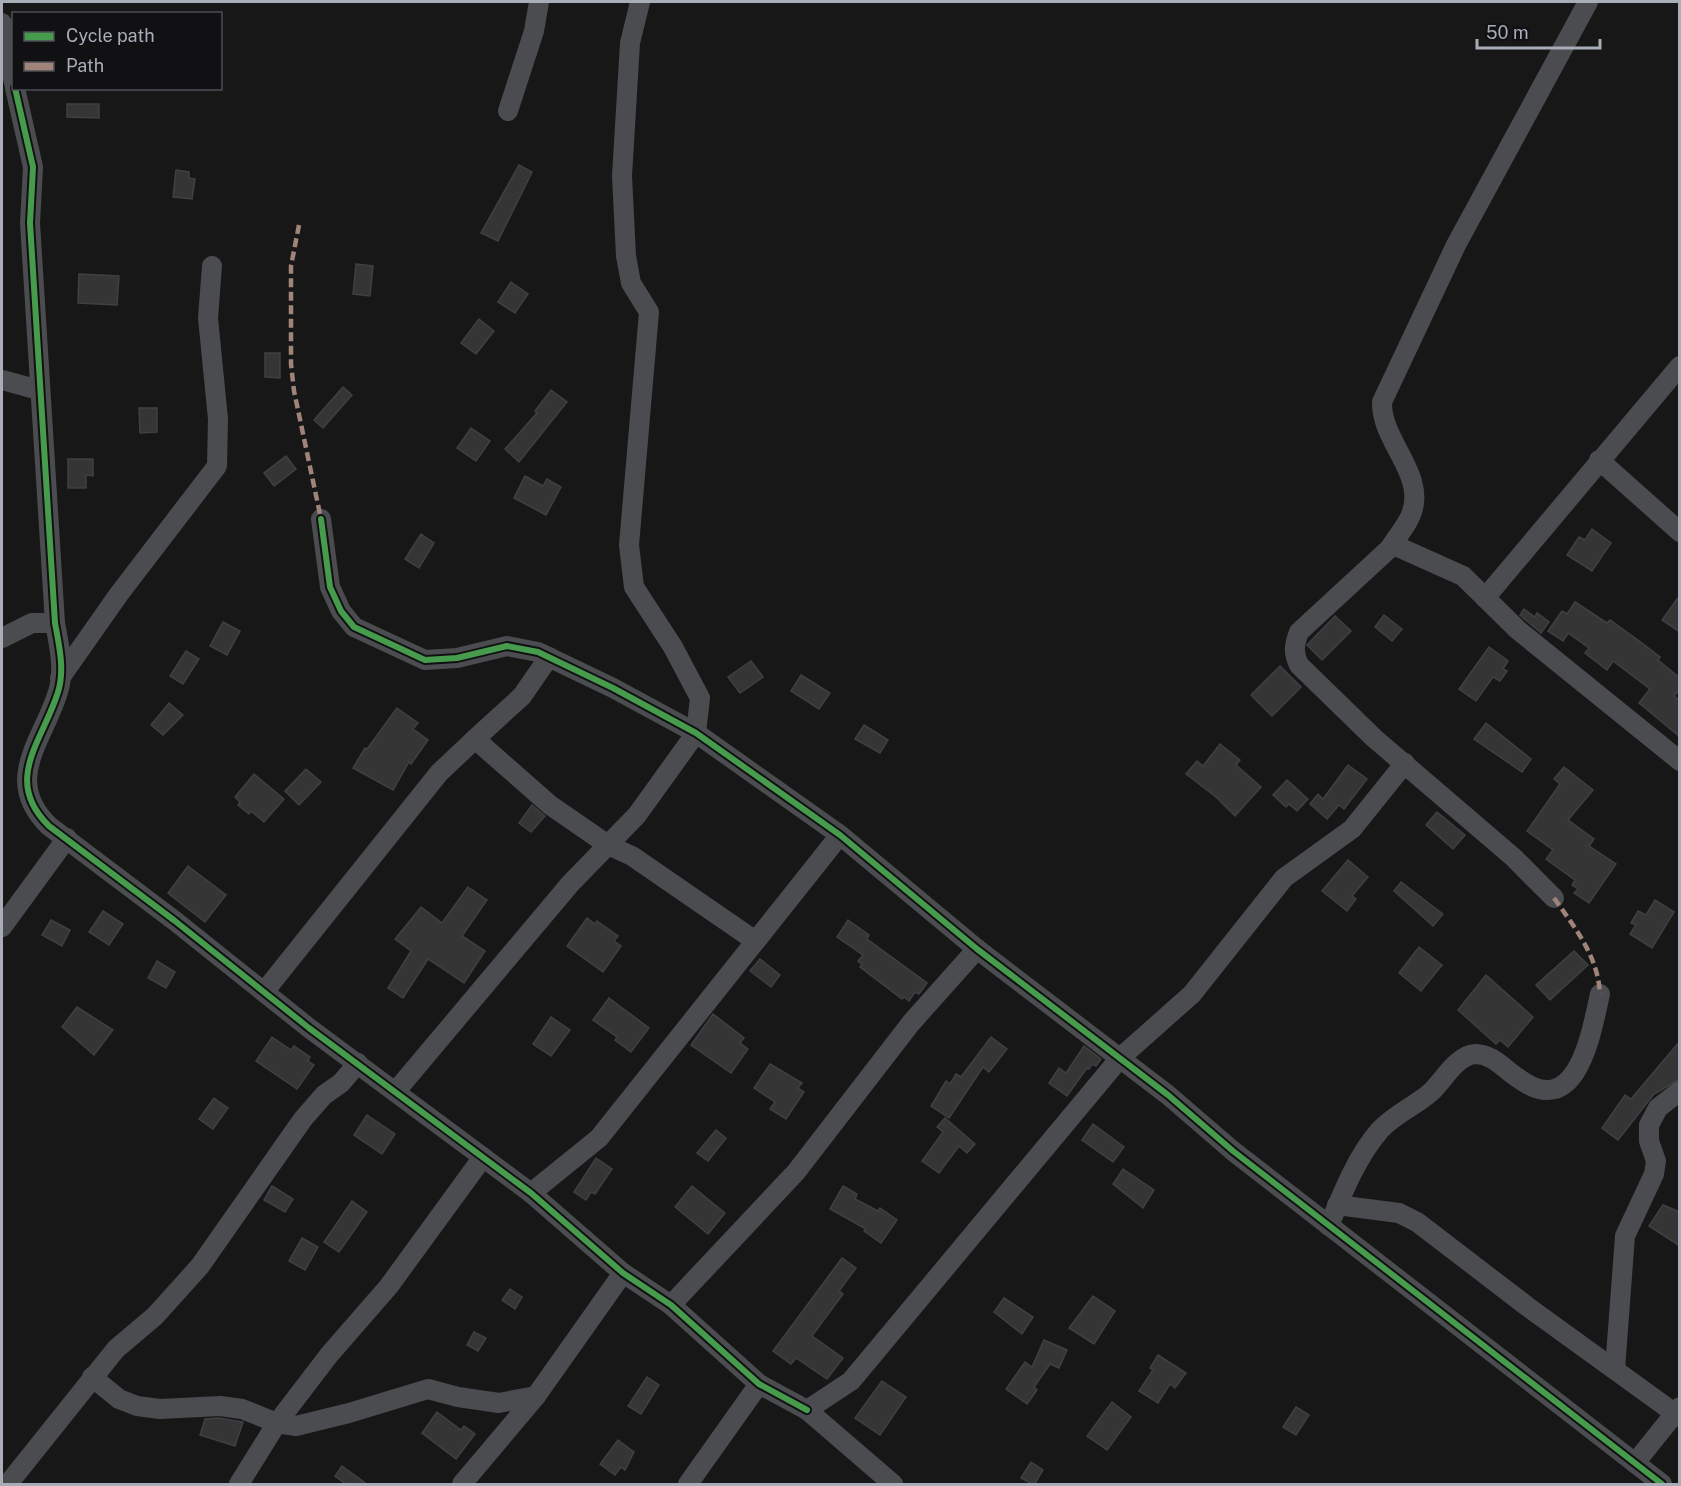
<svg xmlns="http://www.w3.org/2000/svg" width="1681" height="1486" font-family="'Public Sans',sans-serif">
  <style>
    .building { fill: #353536; stroke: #3f4043; stroke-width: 1.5 }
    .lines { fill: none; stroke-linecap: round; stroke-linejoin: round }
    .street { stroke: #4b4c50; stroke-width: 20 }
    .quiet { stroke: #a18479; stroke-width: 4.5; stroke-dasharray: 9 4.5; stroke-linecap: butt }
    .cycleway-casing { stroke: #111113; stroke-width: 10 }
    .cycleway { stroke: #469c4c; stroke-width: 6 }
  </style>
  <rect width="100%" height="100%" fill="#171717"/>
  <g class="building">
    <polygon points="67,104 99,104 99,118 67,117"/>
    <polygon points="519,165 532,172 498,241 481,233"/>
    <polygon points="176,170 189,172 189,178 195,179 192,199 173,197"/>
    <polygon points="356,264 373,266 370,296 353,294"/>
    <polygon points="79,274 119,276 117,305 78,303"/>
    <polygon points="511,282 528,294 515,313 498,302"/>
    <polygon points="479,319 494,331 476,354 461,343"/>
    <polygon points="265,353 280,353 280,378 265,377"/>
    <polygon points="343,387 352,395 323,428 314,420"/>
    <polygon points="551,390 567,402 519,462 505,449 537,413 535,411"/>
    <polygon points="139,408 157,408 157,432 140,433"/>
    <polygon points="471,428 490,441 476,461 457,448"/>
    <polygon points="286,456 296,469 274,486 264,473"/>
    <polygon points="68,459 93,459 93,476 86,475 86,488 68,488"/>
    <polygon points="525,476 543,486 547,479 561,487 546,515 514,498"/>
    <polygon points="1592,529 1611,543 1592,571 1567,555 1579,537 1585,540"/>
    <polygon points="421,534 434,543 419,568 405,559"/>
    <polygon points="1680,595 1680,632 1662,620"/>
    <polygon points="1575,602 1607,623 1610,620 1638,640 1660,657 1658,660 1680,678 1680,689 1674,696 1680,701 1680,737 1639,703 1650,689 1613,661 1607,670 1585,653 1589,648 1568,633 1563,641 1548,631 1562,611 1567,614"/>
    <polygon points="1524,609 1535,617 1537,613 1549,622 1541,633 1520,615"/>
    <polygon points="1384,615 1402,629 1392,641 1375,627"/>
    <polygon points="1335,616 1351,631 1322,660 1307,645"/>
    <polygon points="223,622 240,631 227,655 210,646"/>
    <polygon points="1489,647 1508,661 1503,669 1507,671 1500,681 1493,677 1476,701 1459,689"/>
    <polygon points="186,651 199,659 183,684 170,676"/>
    <polygon points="751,661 763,677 740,693 728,677"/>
    <polygon points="1280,666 1301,687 1272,716 1251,695"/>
    <polygon points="801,675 830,693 819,709 791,691"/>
    <polygon points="169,703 183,715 163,735 151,725"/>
    <polygon points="397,708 418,723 413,729 428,740 411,764 409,762 393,790 353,768 365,748 367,749"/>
    <polygon points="1486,723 1531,759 1522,772 1474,739"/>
    <polygon points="864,725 888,740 880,753 855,739"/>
    <polygon points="1220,744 1240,760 1236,765 1261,787 1235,816 1216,797 1186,774 1197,761 1203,766"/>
    <polygon points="1348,765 1367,779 1344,809 1339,805 1327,819 1310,804 1318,794 1323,799"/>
    <polygon points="1564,767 1593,790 1568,820 1594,839 1589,846 1616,864 1589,903 1574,893 1578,889 1572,885 1575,880 1546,859 1553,850 1527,831 1560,784 1554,779"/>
    <polygon points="306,769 321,782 299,805 285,791"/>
    <polygon points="254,774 284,799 264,822 251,811 249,814 238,805 240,802 235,797"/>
    <polygon points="1287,780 1308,799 1297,811 1289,804 1286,807 1273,795"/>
    <polygon points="532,805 545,816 531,832 519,823"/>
    <polygon points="1437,812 1465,835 1453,849 1426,825"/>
    <polygon points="1348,860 1368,877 1352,896 1356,899 1347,911 1322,891"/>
    <polygon points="188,866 226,895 205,922 168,893"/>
    <polygon points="1401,882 1443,914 1433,926 1394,891"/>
    <polygon points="468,887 487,900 462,936 485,951 464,983 428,959 403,998 388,988 411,951 395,939 421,907 442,923"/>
    <polygon points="1655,900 1674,912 1652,948 1630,934 1636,925 1631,923 1638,911 1646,915"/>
    <polygon points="103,911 123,924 109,945 89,932"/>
    <polygon points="587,918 595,924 597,921 618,936 614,941 621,946 603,972 567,946"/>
    <polygon points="51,920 70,930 62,946 42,935"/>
    <polygon points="848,920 869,935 867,939 927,983 919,994 915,992 909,1001 904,997 902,999 860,967 862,964 858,961 863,955 837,937"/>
    <polygon points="1419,947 1442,965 1421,991 1399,973"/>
    <polygon points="1574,951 1588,965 1550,1000 1536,985"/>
    <polygon points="760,959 780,975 771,987 750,971"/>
    <polygon points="157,961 175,972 166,988 148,978"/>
    <polygon points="1486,975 1533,1017 1508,1047 1500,1040 1496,1044 1458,1010"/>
    <polygon points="609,998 649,1028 631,1052 615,1040 617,1037 593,1020"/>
    <polygon points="77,1007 113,1030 94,1055 62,1027"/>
    <polygon points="713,1014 744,1038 740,1043 748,1049 731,1073 691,1045"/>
    <polygon points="551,1017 570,1030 551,1056 533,1044"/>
    <polygon points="272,1037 291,1050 294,1046 310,1057 308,1061 314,1065 297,1089 256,1061"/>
    <polygon points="991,1037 1007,1049 989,1072 983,1067 949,1118 931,1106 946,1081 950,1084 956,1074 961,1077"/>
    <polygon points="1680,1041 1680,1079 1654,1094 1618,1140 1602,1128 1625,1095 1631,1099"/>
    <polygon points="1084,1046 1101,1059 1096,1066 1092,1064 1089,1069 1087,1068 1067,1096 1049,1083 1059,1068 1066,1073"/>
    <polygon points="770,1064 802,1083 798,1088 804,1092 786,1119 770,1109 775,1102 754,1088"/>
    <polygon points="214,1098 228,1108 213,1129 199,1119"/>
    <polygon points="367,1115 395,1134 382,1154 354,1135"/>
    <polygon points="945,1118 975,1144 967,1153 959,1146 939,1173 922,1161 943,1132 937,1127"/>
    <polygon points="1093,1124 1124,1147 1113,1162 1082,1140"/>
    <polygon points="716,1130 726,1138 708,1161 697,1153"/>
    <polygon points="596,1158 612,1169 595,1194 591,1192 586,1200 574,1192"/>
    <polygon points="1123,1169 1154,1190 1143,1208 1113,1184"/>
    <polygon points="272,1186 293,1199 285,1212 264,1200"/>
    <polygon points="692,1186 725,1213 708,1234 675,1207"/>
    <polygon points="843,1186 857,1194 855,1199 878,1211 880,1208 897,1220 881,1243 864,1231 866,1229 830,1209"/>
    <polygon points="352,1201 367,1212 339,1252 324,1242"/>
    <polygon points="1663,1205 1680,1212 1680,1246 1649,1226"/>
    <polygon points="302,1238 318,1247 305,1270 289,1261"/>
    <polygon points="842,1258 856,1268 839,1291 843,1294 812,1336 843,1358 827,1379 796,1358 791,1364 773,1351"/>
    <polygon points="510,1289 522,1297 515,1309 502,1300"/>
    <polygon points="1093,1296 1115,1311 1094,1344 1069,1328"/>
    <polygon points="1004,1298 1033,1317 1022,1334 994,1312"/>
    <polygon points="474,1332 486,1338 478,1351 467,1345"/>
    <polygon points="1044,1340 1067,1350 1059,1368 1050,1364 1034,1387 1037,1390 1027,1404 1006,1389 1025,1362 1032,1367"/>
    <polygon points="1158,1355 1186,1373 1175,1388 1170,1384 1158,1403 1139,1391 1153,1370 1150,1368"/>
    <polygon points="647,1377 659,1385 641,1414 628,1406"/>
    <polygon points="882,1381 906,1397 880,1435 855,1418"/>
    <polygon points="1112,1402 1131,1417 1107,1450 1087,1436"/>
    <polygon points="1296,1407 1309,1415 1296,1435 1283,1427"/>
    <polygon points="437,1412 461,1430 464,1426 475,1434 456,1459 422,1433"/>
    <polygon points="219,1418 243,1422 235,1446 200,1435 205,1419"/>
    <polygon points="618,1440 634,1452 625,1470 621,1467 615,1475 600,1464"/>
    <polygon points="1031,1462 1043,1470 1034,1485 1021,1478"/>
    <polygon points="342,1466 368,1485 347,1485 335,1476"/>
  </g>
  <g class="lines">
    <g class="street">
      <polyline points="2,23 14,83"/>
      <path d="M15 88 33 167 30 223 55 623C59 645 65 670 58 692 43 741 2 780 49 826L175 921 309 1028 531 1193 623 1273 671 1305 759 1384 807 1410"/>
      <polyline points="508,111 534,31 539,2"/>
      <polyline points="2,380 39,390"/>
      <polyline points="1599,460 1680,532"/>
      <polyline points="321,519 330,587 341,611 354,627 425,660 457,658 507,646 538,652 613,688 696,733 840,835 977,949 1168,1095 1233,1151 1662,1484"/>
      <path d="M1390 548C1397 536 1408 525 1412 512 1425 473 1381 441 1382 402L1456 245 1588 2"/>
      <polyline points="1485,598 1680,366"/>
      <polyline points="2,638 32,623 55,623"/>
      <polyline points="549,657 522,696 475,739 550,805 608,845 632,856 754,940"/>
      <polyline points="60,678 119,594 217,466 218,419 208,318 212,266"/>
      <path d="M1554 898 1513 857 1374 738 1299 665C1293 653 1294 645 1299 632L1390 548 1396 546 1463 576 1518 630 1680 761"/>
      <polyline points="2,927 67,838"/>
      <polyline points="264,992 439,773 475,739"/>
      <polyline points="396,1091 570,884 637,815 696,733 700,698 673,647 634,587 629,545 649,312 631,283 626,256 622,176 630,43 640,2"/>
      <polyline points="531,1193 599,1138 840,835"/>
      <polyline points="1337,1205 1399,1213 1417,1222 1528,1307 1680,1417"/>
      <path d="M1329 1226C1342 1194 1357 1156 1380 1130 1395 1114 1415 1106 1431 1092 1443 1081 1457 1055 1475 1054 1493 1054 1504 1069 1518 1078 1577 1122 1591 1034 1600 994"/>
      <polyline points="671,1305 796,1172 911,1023 977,949"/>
      <polyline points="1615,1369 1625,1236 1654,1174 1656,1161 1649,1141 1649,1125 1658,1108 1680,1091"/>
      <polyline points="92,1377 119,1399 137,1406 160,1409 220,1406 242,1409 277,1423 296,1426 349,1413 428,1389 458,1397 499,1403 536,1396"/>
      <polyline points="1635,1463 1680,1407"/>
      <polyline points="8,1484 116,1349 155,1316 200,1266 303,1119 324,1095 341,1083 358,1063"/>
      <polyline points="239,1484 277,1423 329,1355 389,1286 483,1157"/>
      <polyline points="462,1484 536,1396 623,1273"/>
      <polyline points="688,1484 759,1384"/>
      <polyline points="893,1484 807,1410 851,1381 1120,1058 1192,994 1284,878 1352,829 1405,763"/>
    </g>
    <g class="quiet">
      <polyline points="299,225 291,266 291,364 294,391 321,519"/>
      <path d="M1554 898C1575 928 1598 956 1600 994"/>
    </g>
    <defs>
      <g id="cycleway">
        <path d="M15 88 33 167 30 223 55 623C59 645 65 670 58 692 43 741 2 780 49 826L175 921 309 1028 531 1193 623 1273 671 1305 759 1384 807 1410"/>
        <polyline points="321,519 330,587 341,611 354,627 425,660 457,658 507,646 538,652 613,688 696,733 840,835 977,949 1168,1095 1233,1151 1662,1484"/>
      </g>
    </defs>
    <use href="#cycleway" class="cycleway-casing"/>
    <use href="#cycleway" class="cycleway"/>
  </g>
  <rect width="1681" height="1486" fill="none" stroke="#a8adb8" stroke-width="6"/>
  <rect x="12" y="12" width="210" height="78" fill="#111113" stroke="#4d4f55" stroke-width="1.5"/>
  <rect x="24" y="32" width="30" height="9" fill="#469c4c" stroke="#4d4f55" stroke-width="1.5"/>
  <text x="66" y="42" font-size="18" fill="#a8adb8">Cycle path</text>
  <rect x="24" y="62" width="30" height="9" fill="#a18479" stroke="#4d4f55" stroke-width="1.5"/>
  <text x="66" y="72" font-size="18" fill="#a8adb8">Path</text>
  <path d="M1477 39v9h123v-9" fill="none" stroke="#a8adb8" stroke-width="3"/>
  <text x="1486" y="39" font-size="18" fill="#a8adb8" stroke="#111113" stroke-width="4.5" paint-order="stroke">50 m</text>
</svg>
